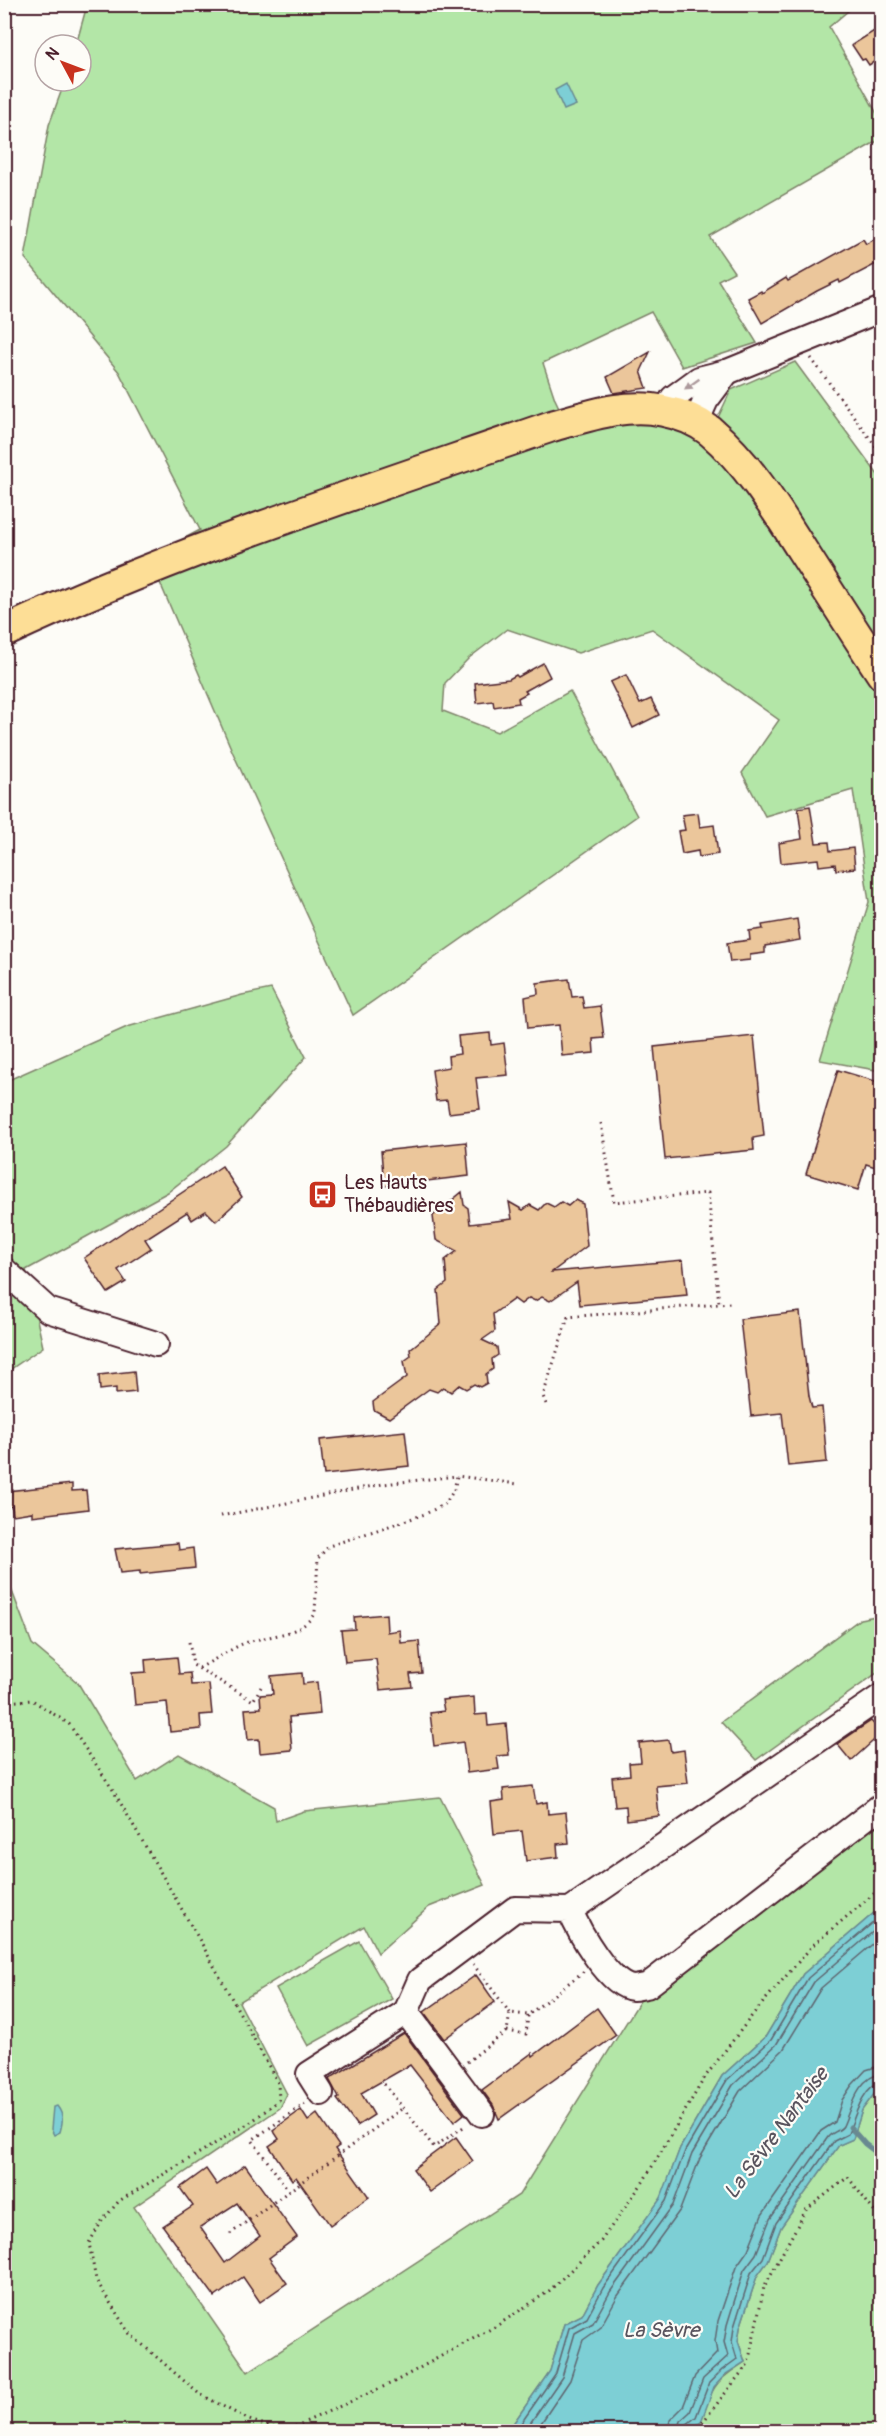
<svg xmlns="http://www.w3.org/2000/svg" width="886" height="2436" font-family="Pangolin,sans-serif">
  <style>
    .green { fill: #b3e6a7; stroke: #7e8269; stroke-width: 1.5 }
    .water { fill: #7dcfd5; stroke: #698991; stroke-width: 1.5 }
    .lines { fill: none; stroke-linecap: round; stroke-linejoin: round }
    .shore { stroke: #5e656f; stroke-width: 1.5 }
    .stream { stroke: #698991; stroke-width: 5 }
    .building { fill: #ebc69b; stroke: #4a1f2b; stroke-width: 1.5; fill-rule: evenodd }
    .minor-casing { stroke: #4a1f2b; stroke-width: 28 }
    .major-casing { stroke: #4a1f2b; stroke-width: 34 }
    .path { stroke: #4a1f2b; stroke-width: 3; stroke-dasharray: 1.5 4.5; stroke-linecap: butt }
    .minor { stroke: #fdfcf7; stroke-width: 24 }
    .major { stroke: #fdde96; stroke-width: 30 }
    .oneway { fill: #ac999b }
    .labels { text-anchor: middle; stroke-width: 4.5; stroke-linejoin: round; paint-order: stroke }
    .poi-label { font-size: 20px; fill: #4a1f2b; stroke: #fdfcf7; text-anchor: start }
    .water-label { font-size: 21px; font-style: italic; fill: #59545e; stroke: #fdfcf7 }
  </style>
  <rect width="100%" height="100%" fill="#fdfcf7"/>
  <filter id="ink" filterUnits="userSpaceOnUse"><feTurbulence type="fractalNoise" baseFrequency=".0167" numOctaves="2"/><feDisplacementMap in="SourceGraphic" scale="12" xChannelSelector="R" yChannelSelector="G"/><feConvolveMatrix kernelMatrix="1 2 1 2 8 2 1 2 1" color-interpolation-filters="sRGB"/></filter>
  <g filter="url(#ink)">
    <g class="green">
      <polygon points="87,5 855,5 829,27 881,121 881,139 710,237 734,272 718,280 757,343 682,367 651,312 543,363 555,399 570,431 646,416 707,441 731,390 795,362 881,479 881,1071 820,1060 869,902 853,790 765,816 742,773 779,720 652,629 578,653 507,629 469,658 445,683 443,711 497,732 570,691 637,816 353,1015 233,753 149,557 200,530 119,372 25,258 49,125 65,81 81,81 81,45 76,45"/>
      <polygon points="271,989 306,1057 226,1146 168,1192 26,1270 43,1347 5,1373 4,1082 127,1027 242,995"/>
      <polygon points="4,1570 32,1644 78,1683 137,1781 179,1754 274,1807 276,1821 304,1811 440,1797 485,1885 429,1907 378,1953 364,1926 239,2002 287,2094 280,2108 134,2207 248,2372 519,2195 641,1999 881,1811 881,1907 803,1974 766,2036 722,2076 680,2148 662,2197 598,2285 582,2315 564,2324 550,2371 508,2431 5,2431"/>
      <polygon points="881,1615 881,1670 756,1760 721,1722 860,1619"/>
      <polygon points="359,1941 392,1999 308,2046 276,1988"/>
      <path d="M881 2085V2431L688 2432C711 2414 701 2407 715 2387 722 2376 735 2369 745 2362L738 2341 740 2328 757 2276 768 2261 781 2227 839 2145 853 2139 862 2110Z"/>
    </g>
    <g class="water">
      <polygon points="566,84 576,105 564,110 555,90"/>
      <polygon points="881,1907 881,2085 862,2110 853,2139 839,2145 781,2227 768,2261 757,2276 740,2328 738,2341 745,2362 726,2374 714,2387 701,2422 688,2431 508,2431 550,2371 564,2324 582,2315 598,2285 661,2198 680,2148 722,2076 766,2036 803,1974"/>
      <path d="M57 2106C64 2115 63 2121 60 2132L54 2135 51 2129 53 2107Z"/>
    </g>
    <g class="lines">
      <g class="shore">
        <polyline points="515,2432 556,2373 569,2328 587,2318 603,2288 666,2201 685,2151 727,2080 771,2040 808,1978 882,1915"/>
        <polyline points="524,2432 562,2377 575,2333 593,2323 610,2292 673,2205 692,2154 733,2085 776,2045 814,1982 882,1924"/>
        <polyline points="535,2432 570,2380 583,2340 600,2328 617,2297 680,2210 700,2158 740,2091 783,2050 821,1988 882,1936"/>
        <polyline points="668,2432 670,2420 683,2407 695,2376 717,2353 715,2341 718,2321 736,2267 748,2250 762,2215 821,2131 835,2122 842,2100 852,2085 866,2070 882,2065"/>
        <path d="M677 2432 680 2421 690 2412 703 2379 728 2356 724 2342 727 2325 744 2270 756 2254 770 2219 828 2137C832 2132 840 2131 843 2126 851 2109 857 2076 882 2074"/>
        <path d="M685 2432 686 2425 696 2417 709 2383 722 2370 737 2359 732 2342 734 2327 751 2273 763 2258 776 2223 834 2141 848 2134C854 2119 863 2084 882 2082"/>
      </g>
      <polyline class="stream" points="850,2127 865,2144 882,2157"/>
    </g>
    <g class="building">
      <polygon points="882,26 882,57 869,65 865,59 862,60 852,45"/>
      <polygon points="882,235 882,261 840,283 839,280 817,291 762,323 748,298 761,291 762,293 786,278 788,281 863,239 866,244"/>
      <polygon points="650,352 641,371 647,388 614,393 607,377"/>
      <polygon points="543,663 550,677 525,691 527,693 518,698 519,703 494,707 493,701 477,703 475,683 509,679 516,675 518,677"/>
      <polygon points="626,675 640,704 651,699 659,715 633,728 610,682"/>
      <polygon points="810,806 816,843 829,842 830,851 853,848 855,868 836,870 835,864 819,866 818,859 781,863 779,843 802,839 798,808"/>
      <polygon points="698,813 700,827 714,825 718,854 699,857 698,851 682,854 678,831 685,830 682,815"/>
      <polygon points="797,919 800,940 765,946 765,953 750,955 750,960 730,962 727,943 750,940 749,931 763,929 762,925"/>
      <polygon points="569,979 572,997 582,996 584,1008 600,1006 604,1038 593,1039 594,1053 562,1056 559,1025 528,1028 525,997 538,994 537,983"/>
      <polygon points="490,1033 491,1045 504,1043 508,1075 476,1078 480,1109 449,1113 447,1100 436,1101 432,1070 449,1067 448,1056 460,1054 458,1036"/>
      <polygon points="754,1036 764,1136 753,1138 754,1150 665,1159 654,1047"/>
      <polygon points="838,1070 882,1083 882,1169 866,1164 858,1190 806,1174"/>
      <polygon points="466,1142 469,1176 384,1186 381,1151"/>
      <polygon points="222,1166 242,1197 216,1221 206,1211 192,1220 187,1212 145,1239 151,1248 118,1270 126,1282 108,1293 84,1258"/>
      <polygon points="462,1192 464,1205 468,1208 470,1224 512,1219 509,1202 523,1210 530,1205 539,1210 546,1203 554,1207 561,1202 568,1206 575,1200 583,1204 587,1246 552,1272 683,1260 687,1295 580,1305 577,1282 550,1301 542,1297 535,1301 529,1298 521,1304 514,1299 493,1314 495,1331 482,1340 497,1347 498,1355 492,1359 493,1369 486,1374 487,1383 480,1387 474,1384 466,1389 459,1385 451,1392 443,1387 437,1392 429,1389 389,1418 374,1410 373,1402 407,1377 404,1361 411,1356 410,1349 441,1324 438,1290 447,1283 445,1260 457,1251 436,1240 433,1216"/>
      <polygon points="800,1312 809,1396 812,1408 822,1407 827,1462 788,1466 782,1413 751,1416 740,1319"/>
      <polygon points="134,1371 136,1392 116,1394 116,1388 100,1390 99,1375"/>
      <polygon points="405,1431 409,1466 324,1475 320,1440"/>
      <polygon points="72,1484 72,1491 86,1490 88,1509 32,1516 32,1512 13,1515 12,1506 9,1507 7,1491"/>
      <polygon points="178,1543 179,1550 193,1548 195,1568 140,1574 140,1571 120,1573 115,1549"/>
      <polygon points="386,1614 387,1632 400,1630 401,1643 419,1641 422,1673 410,1674 412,1687 380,1690 376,1659 345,1662 341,1630 355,1629 354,1617"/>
      <polygon points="177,1657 179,1674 190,1673 191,1685 209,1684 212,1714 200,1715 201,1729 170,1732 167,1702 135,1705 132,1673 146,1672 145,1660"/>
      <polygon points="302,1673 303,1684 317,1682 320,1714 289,1717 292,1750 260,1753 259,1739 248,1740 245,1709 261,1708 260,1695 273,1694 271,1676"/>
      <polygon points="474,1697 475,1715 487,1714 488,1726 506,1724 509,1755 497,1756 499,1769 467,1773 463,1742 434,1746 430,1713 444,1711 442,1700"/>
      <polygon points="871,1721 882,1733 851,1761 837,1744"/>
      <polygon points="669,1740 671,1752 684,1750 688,1783 656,1786 659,1816 627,1820 626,1806 615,1807 612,1777 630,1775 629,1763 641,1762 639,1743"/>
      <polygon points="533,1786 536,1804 547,1802 548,1814 566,1812 569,1843 557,1844 558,1857 526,1861 522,1831 494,1834 491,1802 504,1800 503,1789"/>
      <polygon points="476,1975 495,2002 444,2039 424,2012"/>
      <polygon points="597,2008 616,2035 499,2119 493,2105 482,2090 532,2053 533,2056"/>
      <polygon points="404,2033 464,2114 454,2122 410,2065 361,2093 374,2115 357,2126 337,2099 339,2098 329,2079"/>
      <polygon points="301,2110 308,2121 317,2114 339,2146 335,2149 369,2197 330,2225 296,2177 292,2180 269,2146 279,2139 273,2130"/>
      <polygon points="456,2137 473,2161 430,2192 413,2169"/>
      <path d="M245 2165 297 2237 269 2258 287 2283 260 2302 243 2277 215 2297 163 2226 193 2206 180 2188 206 2169 217 2185ZM237 2203 260 2236 225 2263 200 2227Z"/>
    </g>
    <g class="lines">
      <defs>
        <g id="minor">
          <polyline points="666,411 673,398 699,379 727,372 882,309"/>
          <polyline points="696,422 706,400 727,372"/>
          <polyline points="4,1270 48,1310 156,1344"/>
          <polyline points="570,1910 882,1696"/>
          <polyline points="321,2093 309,2074 406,2012"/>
          <path d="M482 2114 406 2012 420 1980 515 1909 570 1910C578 1930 609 1986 633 1988 637 1988 643 1986 647 1986L882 1805"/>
        </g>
        <path id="major" d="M4 632C181 549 368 490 552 426 588 416 627 402 664 411 680 414 697 421 710 431 748 463 776 509 802 550 829 592 855 633 882 674"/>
      </defs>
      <use href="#minor" class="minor-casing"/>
      <use href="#major" class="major-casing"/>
      <g class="path">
        <polyline points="811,358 882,455"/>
        <polyline points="601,1123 614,1202 708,1193 719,1304"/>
        <polyline points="546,1404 543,1396 568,1317 730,1303"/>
        <polyline points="221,1516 383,1484 457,1476"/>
        <polyline points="189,1642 193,1665 253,1701 261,1687"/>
        <path d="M199 1668C213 1661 226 1652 240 1645 264 1634 302 1638 315 1612L318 1558 329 1546 425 1514 445 1504 454 1490 457 1476 518 1484"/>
        <polyline points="4,1702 32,1700 69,1724 113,1790 203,1946 278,2083 279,2100 251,2122 119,2201 102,2221 89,2243 96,2280 129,2333 198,2393 249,2420 285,2431 394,2382 498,2325 549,2291 601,2241 643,2182 705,2077 754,2013 813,1945 882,1887"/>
        <polyline points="473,1964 510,2013"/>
        <polyline points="507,2031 526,2034 528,2015"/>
        <polyline points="467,2062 507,2031 510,2013 528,2015 584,1971"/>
        <polyline points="384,2084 434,2147 465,2126"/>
        <polyline points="289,2191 252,2140 305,2104"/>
        <polyline points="230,2234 403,2108"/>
        <polyline points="695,2432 748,2364 764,2287 806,2210 848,2177 882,2222"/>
      </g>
      <use href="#minor" class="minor"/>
      <use href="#major" class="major"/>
    </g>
    <defs><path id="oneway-solid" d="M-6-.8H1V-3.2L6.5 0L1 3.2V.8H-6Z" transform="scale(1.5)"/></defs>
    <use class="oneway" href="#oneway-solid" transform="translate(692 384) rotate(145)"/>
  </g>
  <defs>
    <symbol id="bus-square" viewBox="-11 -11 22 22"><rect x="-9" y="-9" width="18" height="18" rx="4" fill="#c8321e" stroke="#fdfcf7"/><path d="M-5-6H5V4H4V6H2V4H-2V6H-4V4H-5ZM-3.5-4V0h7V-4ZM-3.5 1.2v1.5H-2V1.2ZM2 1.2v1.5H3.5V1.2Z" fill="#fff"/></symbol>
  </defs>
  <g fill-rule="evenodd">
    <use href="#bus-square" x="306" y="1178" width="33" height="33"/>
  </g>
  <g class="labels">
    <g class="poi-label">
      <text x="344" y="1189">Les Hauts<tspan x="344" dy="23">Thébaudières</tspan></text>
    </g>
    <g class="water-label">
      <text transform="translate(776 2133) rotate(-53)" y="7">La Sèvre Nantaise</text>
      <text x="661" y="2337">La Sèvre</text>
    </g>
  </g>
  <rect width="886" height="2436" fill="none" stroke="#fdfcf7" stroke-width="24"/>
  <rect x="12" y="12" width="862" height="2412" fill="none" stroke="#4a1f2b" stroke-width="2" filter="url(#ink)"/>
  <g transform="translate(63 63) rotate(311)"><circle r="28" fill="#fdfcf7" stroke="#b5a4a5" stroke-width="1.5"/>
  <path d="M0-4.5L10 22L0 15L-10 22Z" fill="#c8321e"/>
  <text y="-9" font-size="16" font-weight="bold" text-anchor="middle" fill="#4a1f2b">N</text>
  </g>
</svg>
